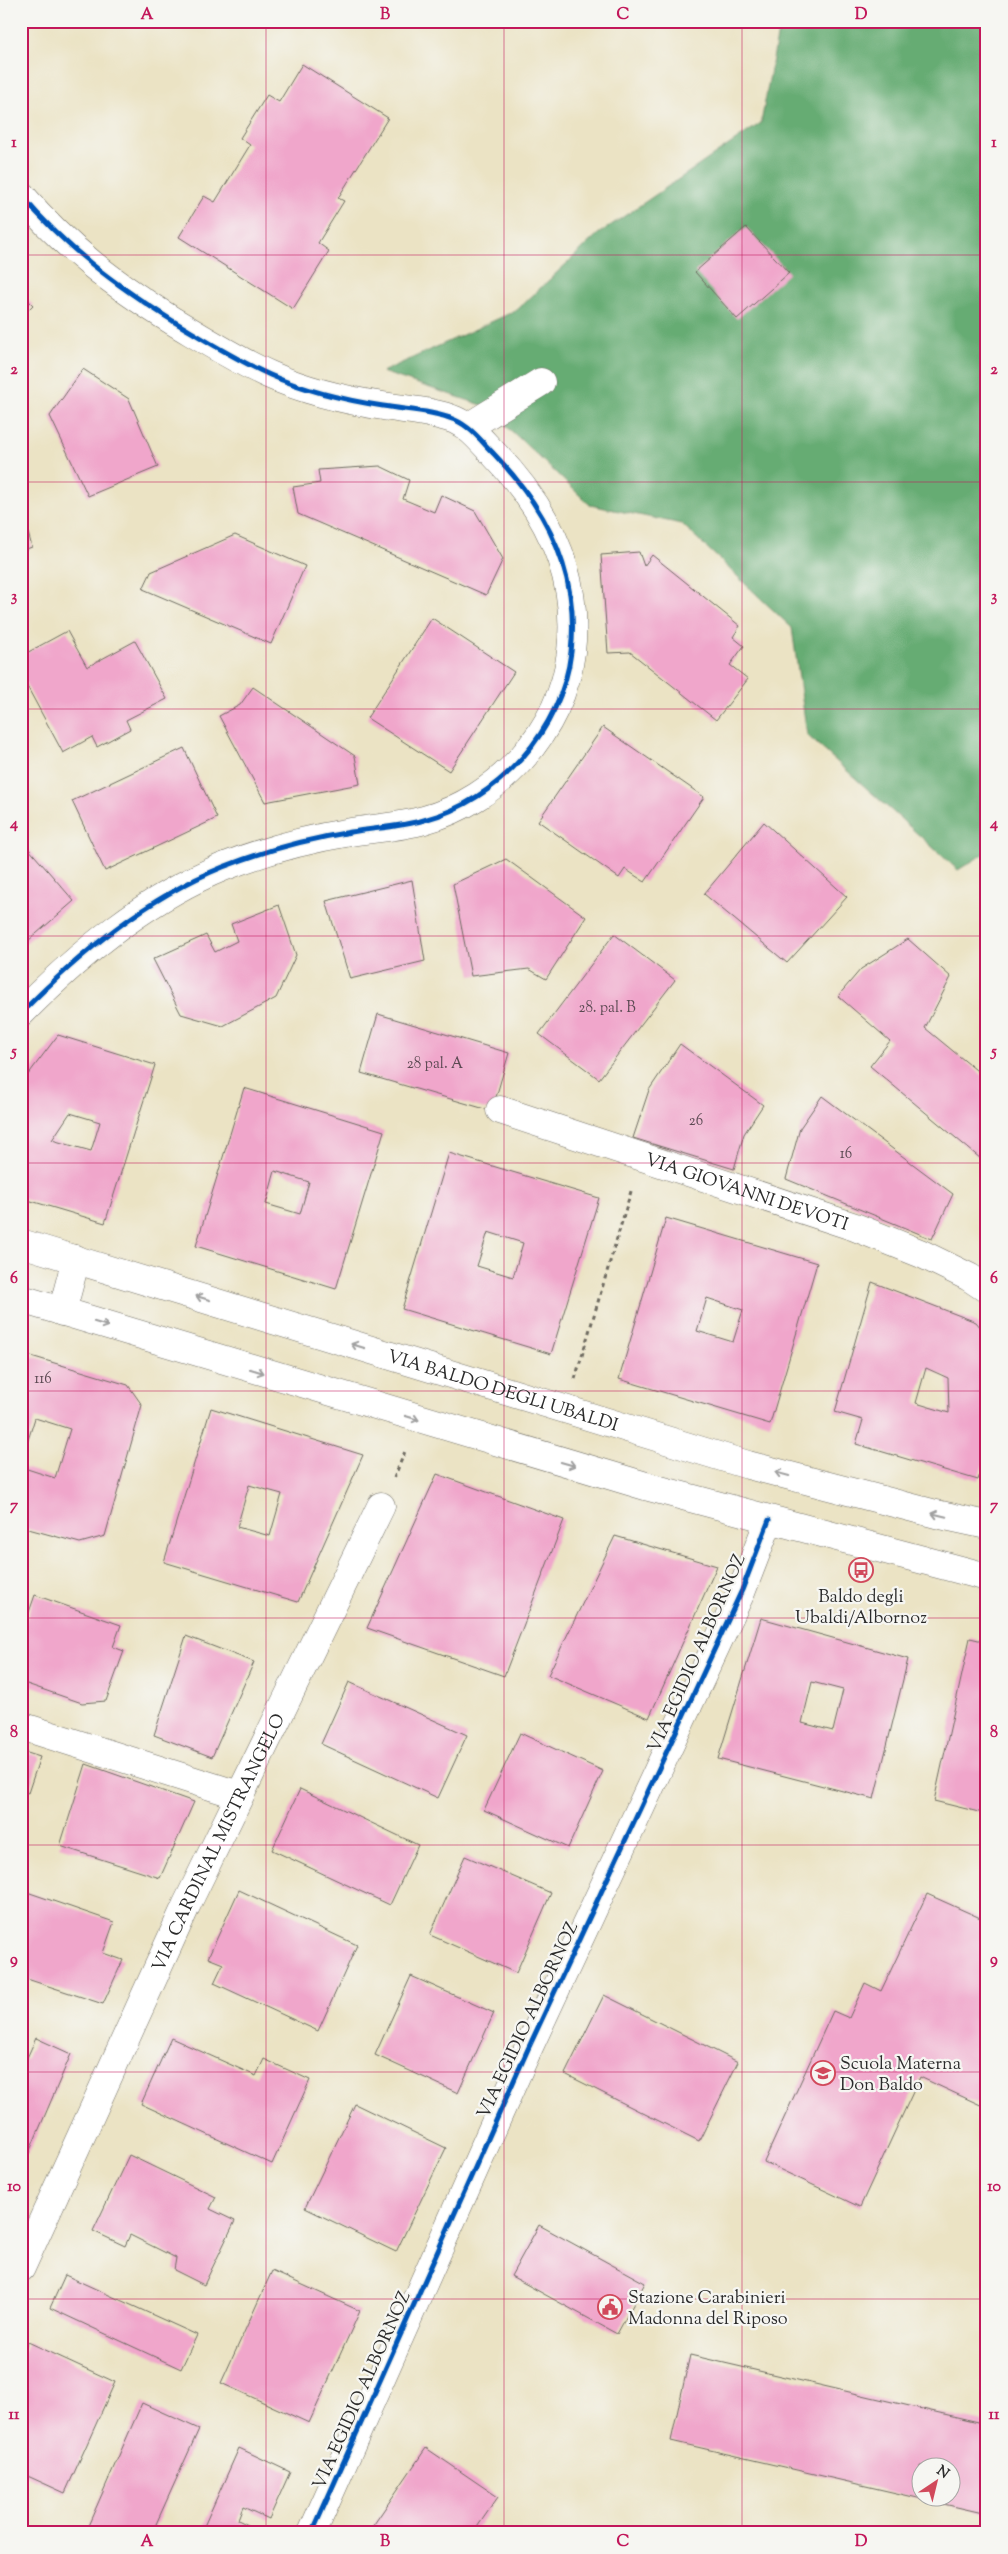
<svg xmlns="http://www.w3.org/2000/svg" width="1008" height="2554" font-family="'Sorts Mill Goudy',serif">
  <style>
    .forest { fill: #66ac73; stroke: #486c4f }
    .building { fill: #f0a6cb; fill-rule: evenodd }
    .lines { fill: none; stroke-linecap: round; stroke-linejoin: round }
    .minor-casing { stroke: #6e6b61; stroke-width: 29 }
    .major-casing { stroke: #6e6b61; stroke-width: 29 }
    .path { stroke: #6e6b61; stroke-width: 3; stroke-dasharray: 4 4; stroke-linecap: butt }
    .minor { stroke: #fff; stroke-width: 28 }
    .major { stroke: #fff; stroke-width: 28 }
    .cycleway-casing { stroke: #f6f6f2; stroke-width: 8 }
    .cycleway { stroke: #0057b8; stroke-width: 5 }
    .oneway { stroke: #a0a0a0 }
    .grid { fill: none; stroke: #c2185b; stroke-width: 1; stroke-opacity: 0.55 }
    .labels { text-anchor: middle; stroke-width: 4.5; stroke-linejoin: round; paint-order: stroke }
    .number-label { font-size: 15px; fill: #5c4a53 }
    .street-label { font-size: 18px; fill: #2b2b2b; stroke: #f6f6f2 }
    .poi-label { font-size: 18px; fill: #2b2b2b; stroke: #f6f6f2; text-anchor: start }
    .neatline { fill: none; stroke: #c2185b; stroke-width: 2 }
    .grid-label { font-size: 16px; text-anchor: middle; font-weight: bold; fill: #c2185b }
  </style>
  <rect width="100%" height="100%" fill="#f6f6f2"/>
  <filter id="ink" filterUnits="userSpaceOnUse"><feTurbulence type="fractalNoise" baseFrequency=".02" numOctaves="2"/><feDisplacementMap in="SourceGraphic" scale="10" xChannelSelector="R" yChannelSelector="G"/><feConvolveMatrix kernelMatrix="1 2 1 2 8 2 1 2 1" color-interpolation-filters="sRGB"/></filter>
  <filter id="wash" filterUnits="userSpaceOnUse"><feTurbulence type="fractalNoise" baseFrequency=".0096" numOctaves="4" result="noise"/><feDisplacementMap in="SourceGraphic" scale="20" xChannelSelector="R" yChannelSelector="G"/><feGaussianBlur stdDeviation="1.12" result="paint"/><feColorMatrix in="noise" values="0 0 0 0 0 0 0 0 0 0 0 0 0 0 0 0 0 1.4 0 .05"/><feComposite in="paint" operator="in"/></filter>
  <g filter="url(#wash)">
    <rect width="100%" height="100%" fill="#ebe3c4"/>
    <polygon class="forest" points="780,21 987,21 987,852 958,870 807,735 792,628 682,524 590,505 485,406 382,372 517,310 598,234 761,123"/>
    <g id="blocks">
      <g class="building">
        <polygon points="302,64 388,118 338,198 344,201 318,243 329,251 293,309 179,237 204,196 215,202 250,145 240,138 267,95 279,102"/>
        <polygon points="746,227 789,273 737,319 695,272"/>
        <polygon points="21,293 33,305 21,317"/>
        <polygon points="83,369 129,399 158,467 88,496 50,416"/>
        <polygon points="380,466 409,480 403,499 434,512 441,495 475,511 503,559 486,595 298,514 293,487 320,483 318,470"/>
        <polygon points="21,507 32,547 21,551"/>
        <polygon points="235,535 305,566 271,644 143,589 151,572"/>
        <polygon points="639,552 644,566 652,555 740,626 733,637 744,646 730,665 748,679 716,720 630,652 608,653 601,555"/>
        <polygon points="432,618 514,672 449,771 367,718"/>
        <polygon points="67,631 87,667 135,641 167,699 126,720 130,729 97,747 92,737 63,753 21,675 21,656"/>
        <polygon points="253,687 355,756 360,784 265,802 219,716 240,705"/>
        <polygon points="603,727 704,797 645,882 625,869 619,878 538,821"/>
        <polygon points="184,748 217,818 105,871 72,801"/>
        <polygon points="764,822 847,897 787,963 704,894"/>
        <polygon points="21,840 74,901 21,947"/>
        <polygon points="506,859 586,917 546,979 529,969 471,976 453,884"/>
        <polygon points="412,880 425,961 350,979 326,901"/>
        <polygon points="279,905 296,955 276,998 223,1026 181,1014 153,959 206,935 215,952 237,941 231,924"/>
        <polygon points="614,934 675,980 599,1079 539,1034"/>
        <polygon points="908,939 951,977 925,1028 987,1079 987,1164 870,1066 890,1041 838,996 861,969"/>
        <polygon points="378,1014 509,1053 492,1111 361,1073"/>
        <path d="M58 1035 155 1065 105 1223 21 1198V1084ZM70 1113 100 1122 91 1151 52 1140Z"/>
        <polygon points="680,1044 763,1105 744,1134 734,1169 633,1138 649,1090"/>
        <path d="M244 1088 384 1131 336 1289 196 1246ZM275 1171 309 1182 300 1214 266 1204Z"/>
        <polygon points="822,1096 953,1194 932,1239 786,1179 800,1128"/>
        <path d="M449 1153 599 1198 551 1354 402 1309ZM488 1232 523 1243 513 1277 477 1266Z"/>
        <path d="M666 1218 817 1263 770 1424 619 1379ZM707 1298 743 1310 733 1342 697 1331Z"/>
        <path d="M872 1282 976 1322 987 1335V1452L978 1480 856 1444 863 1420 835 1412ZM926 1368 948 1378 949 1413 916 1403Z"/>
        <polygon points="21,1353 128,1385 142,1405 105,1536 80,1543 21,1527 21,1467 55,1478 70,1429 35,1418 21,1462"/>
        <path d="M211 1408 363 1455 298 1602 164 1562ZM249 1485 282 1494 270 1536 237 1527Z"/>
        <polygon points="437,1474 564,1520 504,1676 367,1628"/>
        <polygon points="615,1536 717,1566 649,1718 548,1675"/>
        <polygon points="35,1595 121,1625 113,1647 124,1651 106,1701 82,1703 21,1682 21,1635"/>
        <path d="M761 1618 908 1659 874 1799 718 1759ZM812 1682 843 1690 833 1731 802 1723Z"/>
        <polygon points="186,1636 254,1662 212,1757 154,1735"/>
        <polygon points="970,1638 987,1642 987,1814 934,1801"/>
        <polygon points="349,1682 467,1735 438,1798 321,1744"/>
        <polygon points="520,1733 603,1771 568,1848 484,1810"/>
        <polygon points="21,1751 40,1757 28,1793 21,1790"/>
        <polygon points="86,1764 194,1802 160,1878 60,1846"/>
        <polygon points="300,1789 418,1845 390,1905 272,1850"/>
        <polygon points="465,1856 551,1893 516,1973 430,1935"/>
        <polygon points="239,1890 357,1945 318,2031 214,1983 223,1964 208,1958"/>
        <polygon points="27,1892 114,1922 103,1953 123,1960 103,2004 21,1977 21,1909"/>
        <polygon points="927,1894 987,1921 987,1998 981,2009 987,2012 987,2108 920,2077 860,2207 764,2162 833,2011 849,2018 865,1983 881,1991"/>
        <polygon points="411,1976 494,2013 458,2093 375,2055"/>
        <polygon points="604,1995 738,2062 699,2141 565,2074"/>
        <polygon points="36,2038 71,2054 28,2155 21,2152 21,2058 26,2060"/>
        <polygon points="171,2038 256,2076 264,2059 310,2080 272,2164 141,2104"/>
        <polygon points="355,2104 446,2148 396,2252 305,2208"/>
        <polygon points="129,2155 216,2197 210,2209 235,2221 204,2285 174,2270 176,2258 130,2235 125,2246 93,2231"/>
        <polygon points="539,2225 645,2283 617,2334 511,2276"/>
        <polygon points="272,2271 360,2311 309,2423 221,2383"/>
        <polygon points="65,2275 197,2335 181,2369 50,2308"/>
        <polygon points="28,2342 115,2382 65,2493 21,2473 21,2357"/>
        <path d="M690 2355 987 2424V2514L671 2441ZM920 2466H950V2496H920Z"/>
        <polygon points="142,2403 199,2429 152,2533 104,2533 88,2526"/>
        <polygon points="239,2448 290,2472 269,2519 243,2507 238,2520 264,2533 201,2533"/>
        <polygon points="426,2448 498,2497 473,2533 368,2533"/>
      </g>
    </g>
  </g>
  <g filter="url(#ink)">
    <use href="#blocks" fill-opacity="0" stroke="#6e6b61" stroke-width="1"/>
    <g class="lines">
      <defs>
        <g id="minor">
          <path d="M21 195C67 249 114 284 173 321 205 340 236 360 270 375 306 391 344 400 383 406 406 410 434 411 455 420 471 427 482 442 494 454 547 509 580 575 571 652 562 730 499 800 424 820 400 827 375 828 351 832 308 839 263 851 223 867 146 898 79 954 21 1013"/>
          <polyline points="468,427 541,382"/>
          <path id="s1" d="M500 1110 855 1227 922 1254 969 1277 987 1289"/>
          <polyline points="62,1312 76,1259"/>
          <polyline points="21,1726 239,1795"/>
          <path id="s2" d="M21 2268 186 1906 381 1506"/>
          <polyline points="312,2533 528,2049 742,1590 769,1520"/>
        </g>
        <g id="major">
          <path id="s3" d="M21 1243 748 1465 936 1514 987 1525"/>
          <polyline points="21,1299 649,1487 987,1577"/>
        </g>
      </defs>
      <use href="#minor" class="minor-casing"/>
      <use href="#major" class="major-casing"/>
      <g class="path">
        <polyline points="575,1379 632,1188"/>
        <polyline points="394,1478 406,1449"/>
      </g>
      <use href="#minor" class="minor"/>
      <use href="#major" class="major"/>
      <defs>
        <g id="cycleway">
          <path d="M21 195C67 249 114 284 173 321 205 340 236 360 270 375 306 391 344 400 383 406 406 410 434 411 455 420 471 427 482 442 494 454 547 509 580 575 571 652 562 730 499 800 424 820 400 827 375 828 351 832 308 839 263 851 223 867 146 898 79 954 21 1013"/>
          <polyline points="312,2533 528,2049 742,1590 769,1520"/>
        </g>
      </defs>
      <use href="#cycleway" class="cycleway-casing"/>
      <use href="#cycleway" class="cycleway"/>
    </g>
    <defs><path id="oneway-shaft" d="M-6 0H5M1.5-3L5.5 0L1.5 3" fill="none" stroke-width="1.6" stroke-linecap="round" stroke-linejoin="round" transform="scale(1.25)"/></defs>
    <g class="oneway">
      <use href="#oneway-shaft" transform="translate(203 1298) rotate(-163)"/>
      <use href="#oneway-shaft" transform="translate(101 1324) rotate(17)"/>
      <use href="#oneway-shaft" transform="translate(358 1346) rotate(-163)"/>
      <use href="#oneway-shaft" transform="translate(257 1371) rotate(17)"/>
      <use href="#oneway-shaft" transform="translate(412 1418) rotate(17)"/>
      <use href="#oneway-shaft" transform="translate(568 1464) rotate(16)"/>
      <use href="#oneway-shaft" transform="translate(782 1474) rotate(-165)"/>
      <use href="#oneway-shaft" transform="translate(939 1515) rotate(-167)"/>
    </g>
  </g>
  <path class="grid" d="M266 21V2533M504 21V2533M742 21V2533M21 255H987M21 482H987M21 709H987M21 936H987M21 1163H987M21 1391H987M21 1618H987M21 1845H987M21 2072H987M21 2299H987"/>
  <defs>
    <symbol id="bus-ring" viewBox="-11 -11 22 22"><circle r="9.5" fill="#f6f6f2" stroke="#d1495b" stroke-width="1.5"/><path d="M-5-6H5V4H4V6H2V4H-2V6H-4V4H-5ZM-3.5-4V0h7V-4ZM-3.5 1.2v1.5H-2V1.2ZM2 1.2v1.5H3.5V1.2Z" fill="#d1495b"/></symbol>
    <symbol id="school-ring" viewBox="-11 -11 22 22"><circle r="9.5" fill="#f6f6f2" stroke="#d1495b" stroke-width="1.5"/><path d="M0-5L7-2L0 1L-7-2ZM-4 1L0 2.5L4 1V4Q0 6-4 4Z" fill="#d1495b"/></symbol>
    <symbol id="civic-ring" viewBox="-11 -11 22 22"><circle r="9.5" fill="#f6f6f2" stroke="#d1495b" stroke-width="1.5"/><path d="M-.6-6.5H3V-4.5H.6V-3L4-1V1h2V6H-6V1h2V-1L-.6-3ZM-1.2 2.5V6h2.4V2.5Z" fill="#d1495b"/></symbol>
  </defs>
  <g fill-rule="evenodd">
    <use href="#bus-ring" x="847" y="1556" width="28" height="28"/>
    <use href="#school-ring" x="809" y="2059" width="28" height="28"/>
    <use href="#civic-ring" x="596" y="2293" width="28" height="28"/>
  </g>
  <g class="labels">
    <g class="number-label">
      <text x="607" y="1012">28. pal. B</text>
      <text x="435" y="1068">28 pal. A</text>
      <text x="696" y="1125">26</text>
      <text x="846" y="1158">16</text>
      <text x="43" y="1383">116</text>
    </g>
    <g class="street-label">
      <text dy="6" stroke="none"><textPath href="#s1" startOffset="260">VIA GIOVANNI DEVOTI</textPath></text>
      <text dy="6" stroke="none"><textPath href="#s3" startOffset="504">VIA BALDO DEGLI UBALDI</textPath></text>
      <text transform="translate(696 1653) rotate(-66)" y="6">VIA EGIDIO ALBORNOZ</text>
      <text dy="6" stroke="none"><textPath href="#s2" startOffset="469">VIA CARDINAL MISTRANGELO</textPath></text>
      <text transform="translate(527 2020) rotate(-65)" y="6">VIA EGIDIO ALBORNOZ</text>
      <text transform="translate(361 2390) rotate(-66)" y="6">VIA EGIDIO ALBORNOZ</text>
    </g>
    <g class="poi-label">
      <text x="861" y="1602" text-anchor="middle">Baldo degli<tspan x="861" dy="21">Ubaldi/Albornoz</tspan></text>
      <text x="840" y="2069">Scuola Materna<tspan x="840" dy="21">Don Baldo</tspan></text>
      <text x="628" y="2303">Stazione Carabinieri<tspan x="628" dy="21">Madonna del Riposo</tspan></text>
    </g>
  </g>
  <rect width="1008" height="2554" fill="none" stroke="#f6f6f2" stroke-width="55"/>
  <g transform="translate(936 2482) rotate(35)"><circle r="24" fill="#f6f6f2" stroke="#a5a5a2"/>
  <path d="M0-4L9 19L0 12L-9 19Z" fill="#d1495b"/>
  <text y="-8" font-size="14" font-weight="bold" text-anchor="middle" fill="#2b2b2b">N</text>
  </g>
  <rect x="28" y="28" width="952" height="2498" class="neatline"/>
  <g class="grid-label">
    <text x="147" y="19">A</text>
    <text x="385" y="19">B</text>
    <text x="623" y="19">C</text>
    <text x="861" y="19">D</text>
    <text x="14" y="147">1</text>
    <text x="994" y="147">1</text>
    <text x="14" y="374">2</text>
    <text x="994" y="374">2</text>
    <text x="14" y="601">3</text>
    <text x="994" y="601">3</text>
    <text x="14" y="828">4</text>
    <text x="994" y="828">4</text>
    <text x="14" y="1056">5</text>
    <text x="994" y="1056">5</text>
    <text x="14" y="1283">6</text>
    <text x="994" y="1283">6</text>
    <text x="14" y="1510">7</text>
    <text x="994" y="1510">7</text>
    <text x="14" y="1737">8</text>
    <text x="994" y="1737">8</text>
    <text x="14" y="1964">9</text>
    <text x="994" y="1964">9</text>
    <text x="14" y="2191">10</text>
    <text x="994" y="2191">10</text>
    <text x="14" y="2419">11</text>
    <text x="994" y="2419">11</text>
    <text x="147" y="2546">A</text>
    <text x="385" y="2546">B</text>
    <text x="623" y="2546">C</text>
    <text x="861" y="2546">D</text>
  </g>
</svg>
